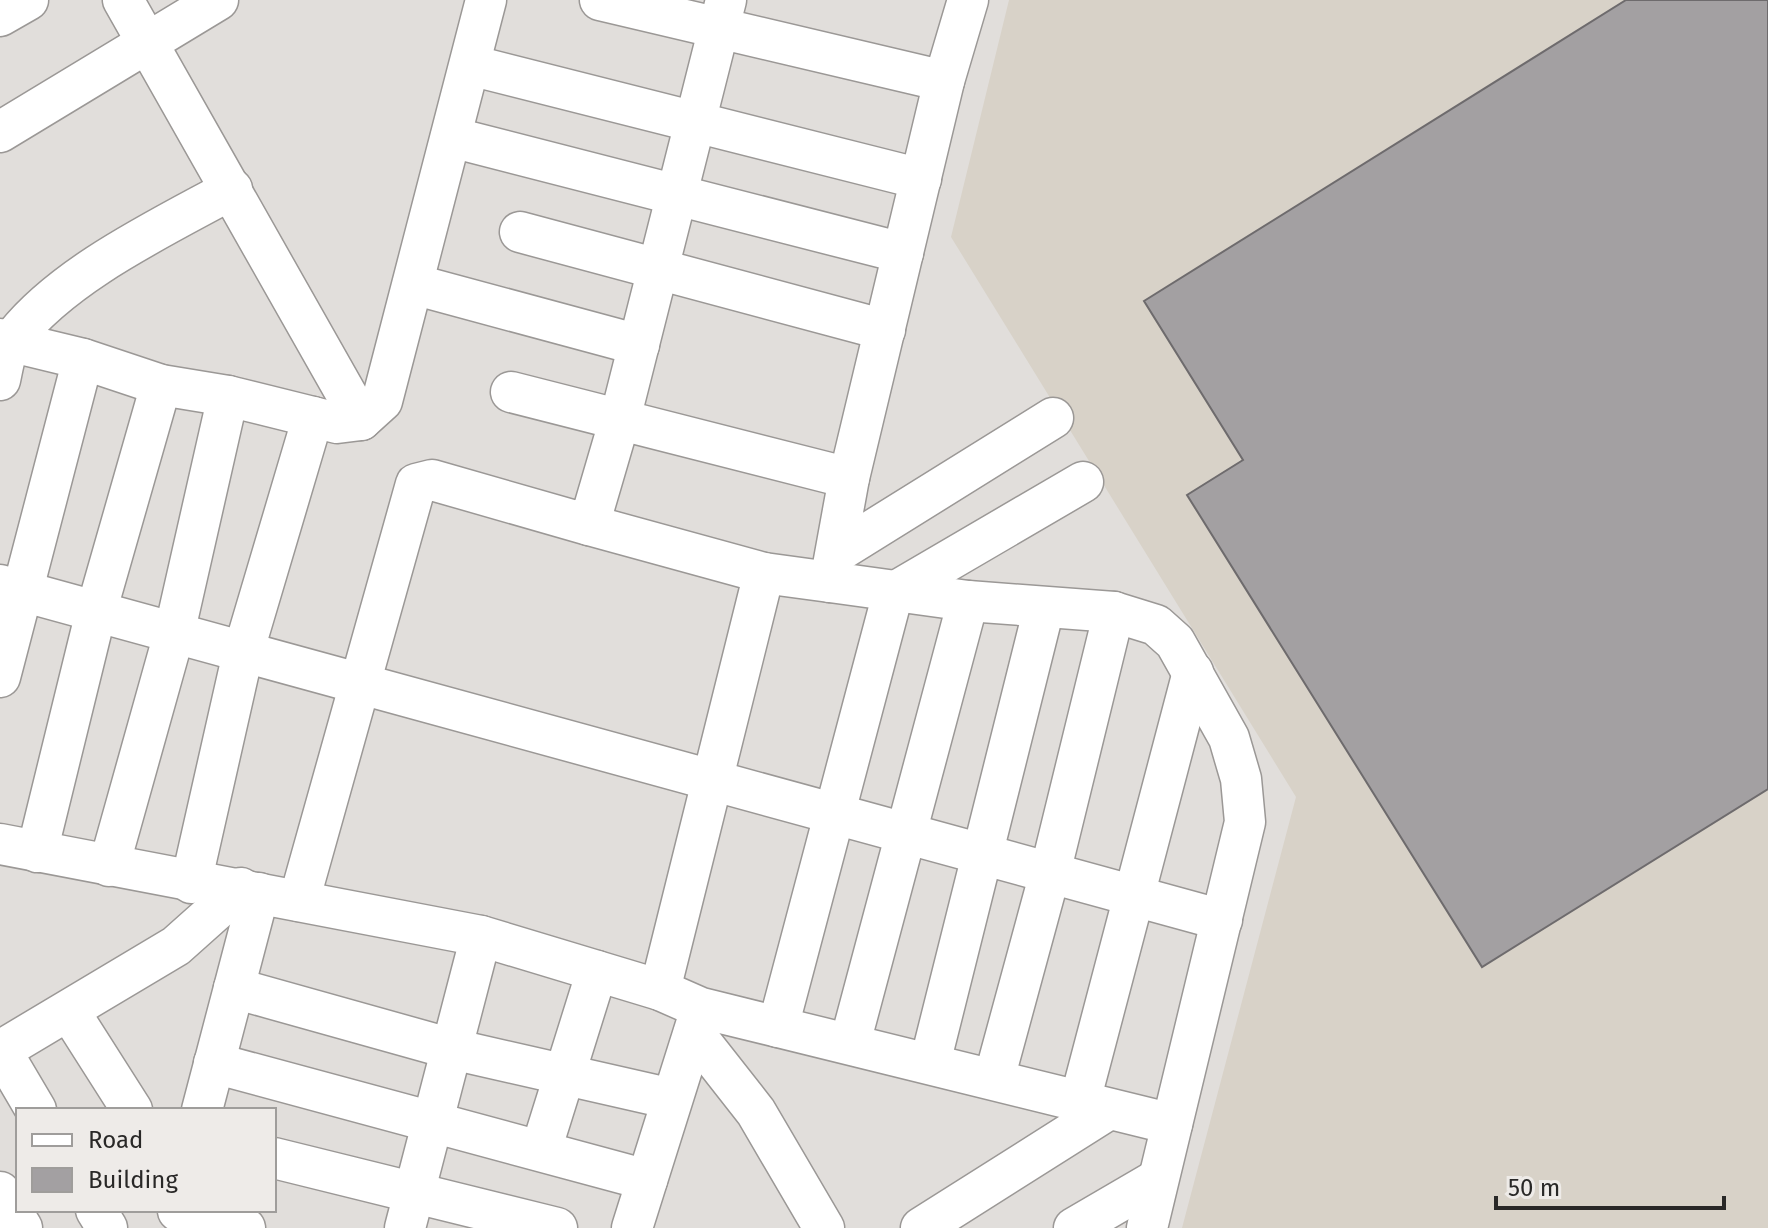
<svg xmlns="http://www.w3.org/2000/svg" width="1768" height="1228" font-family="'Fira Sans',sans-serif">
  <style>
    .built { fill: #d8d2c8 }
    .building { fill: #a3a0a2; stroke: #6e6b6d; stroke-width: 2 }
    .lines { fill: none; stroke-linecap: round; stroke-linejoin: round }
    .minor-casing { stroke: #9b9896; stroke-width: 43 }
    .minor { stroke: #fff; stroke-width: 40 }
  </style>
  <rect width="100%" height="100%" fill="#e1dedb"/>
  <polygon class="built" points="1009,0 1768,0 1768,1228 1182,1228 1296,797 951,237"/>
  <polygon class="building" points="1626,0 1768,0 1768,789 1482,967 1187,495 1243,460 1144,301"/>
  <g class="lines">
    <defs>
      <g id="minor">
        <polyline points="123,0 361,420"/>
        <polyline points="600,0 944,81"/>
        <polyline points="968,0 944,81 849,478 830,582 968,601 1114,612 1156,625 1175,642 1229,738 1241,779 1245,822 1147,1228"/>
        <polyline points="0,16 28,0"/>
        <polyline points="470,65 921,179"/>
        <polyline points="0,132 218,0"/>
        <polyline points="451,137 903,253"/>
        <polyline points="520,232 885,330"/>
        <polyline points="413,284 639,345"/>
        <polyline points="0,339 83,359 161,385 228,396 337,423 361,420 382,401 486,0"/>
        <path d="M0 380C3 367 5 349 13 339 63 274 161 228 232 189"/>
        <polyline points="511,392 849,478"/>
        <polyline points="589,525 764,573 830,582"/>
        <polyline points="836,553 1053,418"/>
        <polyline points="0,585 1222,920"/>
        <polyline points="0,677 83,359"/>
        <polyline points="0,844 481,936 660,990 701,1008 1172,1124"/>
        <polyline points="37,852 96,612 161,385"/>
        <polyline points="109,866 174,634 228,396"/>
        <polyline points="191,883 243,653 313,417"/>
        <polyline points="299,901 416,484 432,480 589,525 620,419 726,0"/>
        <polyline points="234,988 452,1049 672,1099"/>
        <polyline points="660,990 764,573"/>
        <polyline points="69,1011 132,1110"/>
        <polyline points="778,1027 893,593 1083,482"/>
        <polyline points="694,1033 756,1112 824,1228"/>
        <polyline points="850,1043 968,601"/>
        <polyline points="0,1049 36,1110"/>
        <polyline points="0,1051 176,946 241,888"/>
        <polyline points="214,1063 647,1180"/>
        <polyline points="930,1063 1044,608"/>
        <polyline points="994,1079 1050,873 1114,612"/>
        <polyline points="1080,1101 1193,672"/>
        <polyline points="202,1110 259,893"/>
        <polyline points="541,1150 597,971"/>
        <polyline points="274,1158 557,1228"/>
        <polyline points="0,1192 22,1228"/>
        <polyline points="96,1210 107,1228"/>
        <polyline points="178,1211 245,1228"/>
        <polyline points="405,1228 481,936"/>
        <polyline points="632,1228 700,1012"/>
        <polyline points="921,1228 1109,1109"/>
        <polyline points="1074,1228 1158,1179"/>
      </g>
    </defs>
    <use href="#minor" class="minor-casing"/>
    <use href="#minor" class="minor"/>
  </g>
  <rect x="16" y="1108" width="260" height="104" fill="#eeebe8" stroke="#9f9d9b" stroke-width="2"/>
  <rect x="32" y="1134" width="40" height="12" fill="#ffffff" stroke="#9f9d9b" stroke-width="2"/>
  <text x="88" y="1148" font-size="24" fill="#292827">Road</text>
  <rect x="32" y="1168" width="40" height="24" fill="#a3a0a2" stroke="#9f9d9b" stroke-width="2"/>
  <text x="88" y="1188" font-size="24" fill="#292827">Building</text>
  <path d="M1496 1196v12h228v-12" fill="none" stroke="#292827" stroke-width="4"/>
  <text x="1508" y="1196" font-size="24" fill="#292827" stroke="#eeebe8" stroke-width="6" paint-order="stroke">50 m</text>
</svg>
